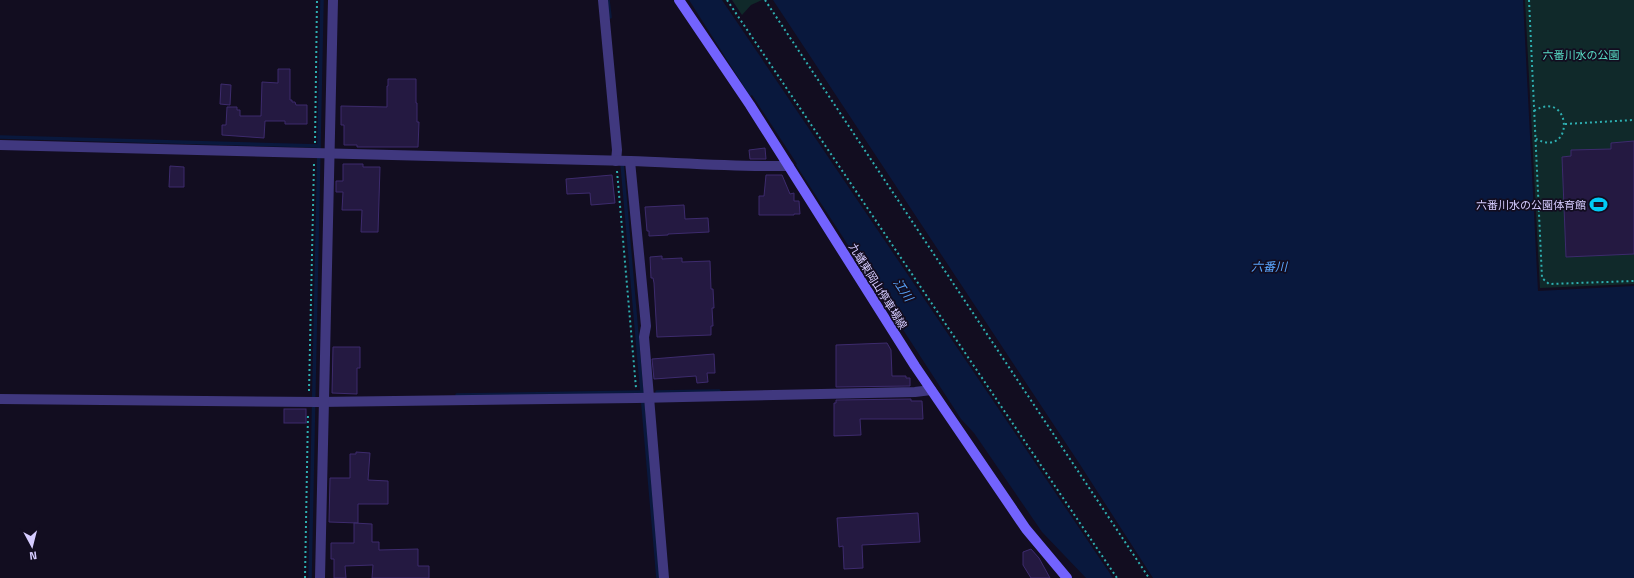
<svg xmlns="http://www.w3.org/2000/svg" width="1634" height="578" font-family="'Titillium Web','Noto Sans JP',sans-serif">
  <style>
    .green { fill: #10292a }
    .water { fill: #09183d }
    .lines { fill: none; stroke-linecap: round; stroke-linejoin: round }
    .stream { stroke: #09183d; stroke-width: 3.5 }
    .building { fill: #241941; stroke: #3d2b6d }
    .path { stroke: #2eafb1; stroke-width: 2; stroke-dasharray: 2 3; stroke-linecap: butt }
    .street { stroke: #40387f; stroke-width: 10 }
    .secondary { stroke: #7363fe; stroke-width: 10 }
    .labels { text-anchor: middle; stroke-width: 3.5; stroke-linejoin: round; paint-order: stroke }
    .park-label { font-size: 11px; fill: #59dec7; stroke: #120d20 }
    .poi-label { font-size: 11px; fill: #d6ccff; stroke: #120d20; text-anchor: end }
    .street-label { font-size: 11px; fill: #d6ccff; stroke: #120d20 }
    .water-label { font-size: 12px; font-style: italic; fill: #5aa6fe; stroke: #120d20 }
  </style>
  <rect width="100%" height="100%" fill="#120d20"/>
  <g class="green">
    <polygon points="732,0 762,0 751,5 742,15"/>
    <polygon points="1525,0 1634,0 1634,284 1540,288"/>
  </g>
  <g class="water">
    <polygon points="689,0 722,0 1113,578 1086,578 1042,532 974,433 961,419 796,165 797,164 752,95 750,96"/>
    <polygon points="773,0 1523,0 1538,291 1634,286 1634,578 1153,578 1079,463"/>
  </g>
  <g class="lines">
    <g class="stream">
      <polyline points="608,0 610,17"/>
      <polyline points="0,137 319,146"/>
      <polyline points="622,163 658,578"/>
      <polyline points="657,392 719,391"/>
      <polyline points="457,395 643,392"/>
      <polyline points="310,578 322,0"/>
    </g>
  </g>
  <g class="building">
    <polygon points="278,69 290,69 290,100 292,100 292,102 295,102 296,105 307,105 307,124 285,124 285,121 265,121 264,138 222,135 222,125 226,125 227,107 237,107 237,110 240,110 240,116 261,116 262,82 278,83"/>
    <polygon points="388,79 416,79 416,103 417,103 417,122 419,122 418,147 357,147 357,145 344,145 344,125 341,125 341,106 387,107 387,86 388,86"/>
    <polygon points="221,84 231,85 230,105 220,104"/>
    <polygon points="1634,141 1634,254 1566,257 1562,157 1571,156 1571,150 1611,149 1611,143"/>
    <polygon points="765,148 766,159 750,159 749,150"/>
    <polygon points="343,164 363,164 363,167 380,167 378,232 361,232 362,210 342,210 343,192 336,192 336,181 343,181"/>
    <polygon points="170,166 184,167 184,187 169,187"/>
    <polygon points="612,175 615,203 591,205 590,193 567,194 566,179"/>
    <polygon points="766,175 782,175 790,194 794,193 794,201 799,201 800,214 794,214 794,215 759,215 759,196 764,196"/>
    <polygon points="684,205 685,219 708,218 709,232 668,234 668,235 649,236 649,231 647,231 645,207"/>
    <polygon points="662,256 662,259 682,258 682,262 710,261 711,289 713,289 714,308 712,308 713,326 711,326 711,335 657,337 654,283 653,278 651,278 650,257"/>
    <polygon points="887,343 891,350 892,376 906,376 906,378 910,378 910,386 836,387 836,345"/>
    <polygon points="333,347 360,347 360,368 357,368 357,394 332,393"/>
    <polygon points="714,354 715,373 707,373 708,382 697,383 696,376 654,379 652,359"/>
    <polygon points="911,399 911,401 922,401 923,419 860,419 861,435 834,436 834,403 836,403 836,400"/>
    <rect x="284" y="409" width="22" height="14"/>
    <polygon points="356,452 370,453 368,480 388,481 388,504 358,504 358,523 329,522 330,478 350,478 350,454 356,454"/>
    <polygon points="918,513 920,542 862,545 863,568 844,569 843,546 839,547 837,518"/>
    <polygon points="354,523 372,524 372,542 379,542 379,550 418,549 418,566 429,566 429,578 372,578 373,565 345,566 346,578 334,578 334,559 331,559 331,543 354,543"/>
    <polygon points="1031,549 1039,558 1050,578 1031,578 1023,565 1023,552"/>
  </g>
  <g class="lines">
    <g class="path">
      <polyline points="727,0 1117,578"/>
      <polyline points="765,0 1149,578"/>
      <polyline points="1529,0 1542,278 1549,284 1634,281"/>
      <path d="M1534 111C1572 88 1575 159 1536 139"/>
      <polyline points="1565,124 1634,120"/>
      <polyline points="315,143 317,0"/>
      <polyline points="617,171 636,388"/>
      <polyline points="309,391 314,163"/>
      <polyline points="305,578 308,413"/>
    </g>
    <g class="street">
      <polyline points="603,0 617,150 616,161"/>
      <path d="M0 145 630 161C683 163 736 167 789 166"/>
      <polyline points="630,161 646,326 644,337 664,578"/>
      <polyline points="0,399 318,402 637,398 915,392 931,390"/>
      <polyline points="320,578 333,0"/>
    </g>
    <polyline class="secondary" points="679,0 750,105 915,366 1026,529 1067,578"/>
  </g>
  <defs>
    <symbol id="stadium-bare" viewBox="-9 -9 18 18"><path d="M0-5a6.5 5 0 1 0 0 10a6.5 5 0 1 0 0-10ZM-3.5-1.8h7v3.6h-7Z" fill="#01cbf6" stroke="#120d20" stroke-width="2.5" paint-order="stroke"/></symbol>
  </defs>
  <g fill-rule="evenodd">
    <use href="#stadium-bare" x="1586" y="192" width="25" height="25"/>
  </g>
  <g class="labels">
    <g class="park-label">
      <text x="1581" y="59">六番川水の公園</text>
    </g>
    <g class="poi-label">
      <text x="1586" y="209">六番川水の公園体育館</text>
    </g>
    <g class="street-label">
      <text transform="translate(878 286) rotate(58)" y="4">九蟠東岡山停車場線</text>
    </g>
    <g class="water-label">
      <text x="1269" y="271">六番川</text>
      <text transform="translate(903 290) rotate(56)" y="4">江川</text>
    </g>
  </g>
  <g transform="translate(32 546) rotate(173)" stroke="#120d20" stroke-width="3" paint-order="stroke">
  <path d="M0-3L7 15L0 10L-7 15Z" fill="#d6ccff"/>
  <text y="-6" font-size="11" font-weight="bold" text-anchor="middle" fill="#d6ccff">N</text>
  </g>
</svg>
